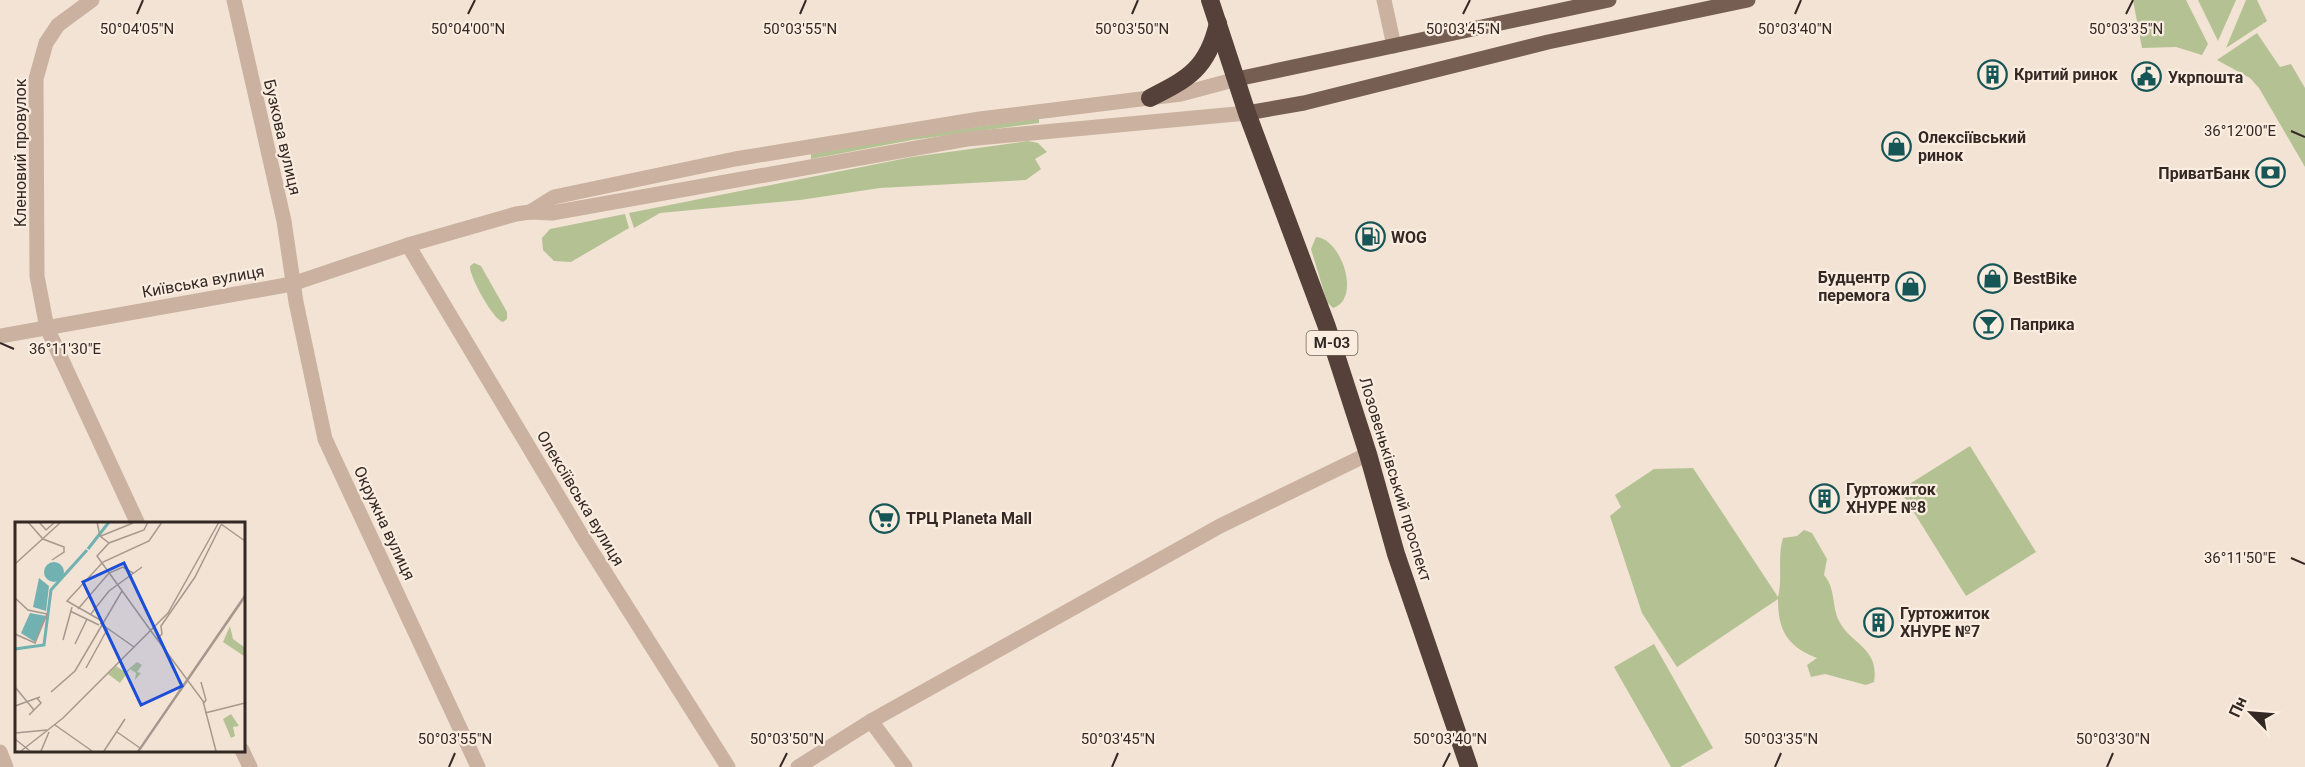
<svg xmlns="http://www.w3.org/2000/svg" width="2305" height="767" font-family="Roboto,sans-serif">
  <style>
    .green { fill: #b4c293 }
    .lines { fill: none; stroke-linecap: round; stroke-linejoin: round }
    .minor { stroke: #cab1a0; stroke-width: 15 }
    .major { stroke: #775e53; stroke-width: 15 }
    .highway { stroke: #55413a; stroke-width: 18 }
    .ticks { fill: none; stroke: #332824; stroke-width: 2 }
    .labels { text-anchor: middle; stroke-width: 4.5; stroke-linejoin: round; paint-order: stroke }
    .shield { fill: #faede0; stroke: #6f635c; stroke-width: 1.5 }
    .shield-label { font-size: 15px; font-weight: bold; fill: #332824 }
    .poi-label { font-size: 16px; font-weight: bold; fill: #332824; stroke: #faede0; text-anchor: start }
    .street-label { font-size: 16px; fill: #332824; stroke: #faede0 }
    .inset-river { fill: none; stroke: #71b1b1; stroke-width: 3 }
    .inset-road { fill: none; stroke: #a6988e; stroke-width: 1.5 }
    .view { fill: #1d4ed8; fill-opacity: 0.15; stroke: #1d4ed8; stroke-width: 3 }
    .inset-edge { fill: none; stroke: #332824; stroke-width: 3 }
    .ticks-label { font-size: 15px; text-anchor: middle; fill: #332824; stroke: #faede0; stroke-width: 4.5; stroke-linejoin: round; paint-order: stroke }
  </style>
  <rect width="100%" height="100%" fill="#f2e3d4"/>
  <g class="green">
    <polygon points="2133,0 2186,0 2208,44 2202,55 2176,47 2142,48"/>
    <polygon points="2198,0 2236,0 2218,41"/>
    <polygon points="2246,0 2257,0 2267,21 2226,48"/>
    <polygon points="2257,33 2280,67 2291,64 2305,88 2305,167 2259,88 2250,78 2217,60"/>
    <polygon points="1039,118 1039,123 912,140 811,159 811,154 914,136"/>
    <polygon points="1028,141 1038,143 1047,152 1035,159 1041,169 1026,180 880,188 800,200 660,213 634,228 629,213 912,157"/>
    <polygon points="625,214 629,228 571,262 554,261 543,250 542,238 550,229"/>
    <path d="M1316 237C1341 238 1362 299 1333 308L1327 302 1311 249Z"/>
    <path d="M474 263 481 266 507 312V319L503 322C493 320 469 276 470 266Z"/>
    <polygon points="1970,446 2036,552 1966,596 1900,490"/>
    <path d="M1693 468 1778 597C1783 578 1777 557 1783 538L1797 536 1804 530 1812 533 1827 559 1824 575C1835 587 1832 604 1838 619 1849 644 1880 647 1874 682L1866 685 1825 674 1811 677 1807 665 1817 658C1786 646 1778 629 1778 599L1677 667 1642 613 1610 516 1621 507 1615 495 1654 469Z"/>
    <polygon points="1654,644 1713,748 1680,767 1671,767 1614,667"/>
  </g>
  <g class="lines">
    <g class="minor">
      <polyline points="92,0 58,25 46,43 36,79 37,276 47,328 138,524"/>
      <polyline points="234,0 284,221 296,302 325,439 478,767"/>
      <polyline points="1384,0 1394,46"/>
      <polyline points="530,212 554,197 735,159 980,119 1181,94 1237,79"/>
      <polyline points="408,245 582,536 728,767"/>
      <polyline points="0,336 292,284 408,245 516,214 530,212 552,213 967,139 1247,113"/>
      <polyline points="871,721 905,767"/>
      <polyline points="242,750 250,767"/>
      <polyline points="0,752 6,767"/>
      <polyline points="798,767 871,721 1220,526 1368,454"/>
    </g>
    <g class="major">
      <polyline points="1237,79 1609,0"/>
      <polyline points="1247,113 1304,103 1548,42 1748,0"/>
    </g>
    <g class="highway">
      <polyline points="1210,0 1247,113 1327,327 1368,454 1396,554 1469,767"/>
      <path d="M1150 98C1188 79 1208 68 1218 23"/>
    </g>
  </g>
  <path class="ticks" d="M137 14 143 0M468 14 475 0M800 14 806 0M1132 14 1138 0M1463 14 1470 0M1795 14 1801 0M2126 14 2133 0M2291 131 2305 137M0 343 14 349M2291 558 2305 564M449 767 455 753M780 767 787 753M1112 767 1118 753M1443 767 1450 753M1775 767 1781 753M2107 767 2113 753"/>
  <defs>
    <symbol id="building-ring" viewBox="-11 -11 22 22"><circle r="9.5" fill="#faede0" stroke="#175657" stroke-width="1.5"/><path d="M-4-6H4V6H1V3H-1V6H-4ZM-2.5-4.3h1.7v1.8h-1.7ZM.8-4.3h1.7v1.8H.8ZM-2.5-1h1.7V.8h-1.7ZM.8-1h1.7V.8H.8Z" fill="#175657"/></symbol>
    <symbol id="civic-ring" viewBox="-11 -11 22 22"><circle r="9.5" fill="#faede0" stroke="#175657" stroke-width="1.5"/><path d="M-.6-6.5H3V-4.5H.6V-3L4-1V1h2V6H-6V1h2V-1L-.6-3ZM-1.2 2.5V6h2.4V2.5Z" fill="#175657"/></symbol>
    <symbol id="shop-ring" viewBox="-11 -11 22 22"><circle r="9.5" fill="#faede0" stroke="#175657" stroke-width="1.5"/><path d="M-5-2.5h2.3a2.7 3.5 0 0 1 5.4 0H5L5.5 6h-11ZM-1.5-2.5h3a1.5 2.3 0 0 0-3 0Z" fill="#175657"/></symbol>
    <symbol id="bank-ring" viewBox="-11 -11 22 22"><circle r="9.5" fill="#faede0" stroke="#175657" stroke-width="1.5"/><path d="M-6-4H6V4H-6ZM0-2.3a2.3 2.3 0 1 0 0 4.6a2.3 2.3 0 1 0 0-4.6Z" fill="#175657"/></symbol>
    <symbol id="fuel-ring" viewBox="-11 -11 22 22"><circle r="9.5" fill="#faede0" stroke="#175657" stroke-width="1.5"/><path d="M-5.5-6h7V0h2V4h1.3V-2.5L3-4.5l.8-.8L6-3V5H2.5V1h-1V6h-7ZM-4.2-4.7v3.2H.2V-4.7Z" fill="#175657"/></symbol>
    <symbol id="bar-ring" viewBox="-11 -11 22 22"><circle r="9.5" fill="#faede0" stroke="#175657" stroke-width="1.5"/><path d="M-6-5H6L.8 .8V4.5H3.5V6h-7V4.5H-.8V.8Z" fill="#175657"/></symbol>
    <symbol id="supermarket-ring" viewBox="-11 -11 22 22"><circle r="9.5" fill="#faede0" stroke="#175657" stroke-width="1.5"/><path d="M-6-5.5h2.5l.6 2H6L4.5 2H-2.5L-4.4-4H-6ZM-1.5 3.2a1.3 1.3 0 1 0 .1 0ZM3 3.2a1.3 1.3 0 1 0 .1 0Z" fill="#175657"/></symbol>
  </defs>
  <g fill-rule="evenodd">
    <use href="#building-ring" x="1976" y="58" width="33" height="33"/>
    <use href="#civic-ring" x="2130" y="60" width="33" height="33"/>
    <use href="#shop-ring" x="1880" y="130" width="33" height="33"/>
    <use href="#bank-ring" x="2254" y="156" width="33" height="33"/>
    <use href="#fuel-ring" x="1354" y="220" width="33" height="33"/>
    <use href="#shop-ring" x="1976" y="262" width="33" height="33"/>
    <use href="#shop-ring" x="1894" y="270" width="33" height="33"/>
    <use href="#bar-ring" x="1972" y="308" width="33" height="33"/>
    <use href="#building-ring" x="1808" y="482" width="33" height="33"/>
    <use href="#supermarket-ring" x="868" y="502" width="33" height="33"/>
    <use href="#building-ring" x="1862" y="606" width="33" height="33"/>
  </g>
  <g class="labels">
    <rect class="shield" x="1306.5" y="331" width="51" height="24" rx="4.5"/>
    <g class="shield-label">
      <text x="1332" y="348">М-03</text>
    </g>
    <g class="poi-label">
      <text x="2014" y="80">Критий ринок</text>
      <text x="2168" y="83">Укрпошта</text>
      <text x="1918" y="143">Олексіївський<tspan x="1918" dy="18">ринок</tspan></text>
      <text x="2250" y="179" text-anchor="end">ПриватБанк</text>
      <text x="1391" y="243">WOG</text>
      <text x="1890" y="283" text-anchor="end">Будцентр<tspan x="1890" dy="18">перемога</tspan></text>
      <text x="2013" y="284">BestBike</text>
      <text x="2010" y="330">Паприка</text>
      <text x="1846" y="495">Гуртожиток<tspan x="1846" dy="18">ХНУРЕ №8</tspan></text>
      <text x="906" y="524">ТРЦ Planeta Mall</text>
      <text x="1900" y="619">Гуртожиток<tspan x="1900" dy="18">ХНУРЕ №7</tspan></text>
    </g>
    <g class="street-label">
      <text transform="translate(283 137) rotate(77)" y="6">Бузкова вулиця</text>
      <text transform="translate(20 153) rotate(-90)" y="6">Кленовий провулок</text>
      <text transform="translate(203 281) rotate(-10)" y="6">Київська вулиця</text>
      <text transform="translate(1396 479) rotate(73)" y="6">Лозовеньківський проспект</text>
      <text transform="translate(581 498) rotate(59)" y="6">Олексіївська вулиця</text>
      <text transform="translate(385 523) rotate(65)" y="6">Окружна вулиця</text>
    </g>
  </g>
  <g transform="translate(15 522)">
    <rect width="230" height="230" fill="#f2e3d4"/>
    <path d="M215 104 218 117 229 125V134L208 120ZM122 140 127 143 122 150 126 151 120 158 121 151 115 147 105 161 93 152 101 144 110 150ZM216 192 224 204 218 205 220 214 216 216 208 197Z" fill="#b4c293"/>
    <path d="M29 50a10 10 0 1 1 20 0a10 10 0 1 1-20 0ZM24 56 34 64 31 89 18 85ZM15 91 31 94 20 120 6 111Z" fill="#71b1b1"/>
    <path class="inset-river" d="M73 27 94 0M0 127 29 123 36 68 72 28"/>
    <path class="inset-road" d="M13 0 28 17 49 25V30L37 38M24 0 31 8 40 0M82 0 85 14 94 21M133 0 129 8 94 21 82 34 136 109M206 2 230 19M86 14 118 1M0 42 46 0M0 76 13 88 32 92 20 121 0 112M63 87 94 51 108 45 118 51M55 89 84 103M75 93 94 69 127 45M87 99 52 79 88 40 134 19 147 0M85 101 119 125M136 109 188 179 201 229M142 117 147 112 146 104 180 55 206 3M48 118 57 85M60 122 72 97M71 146 93 106M186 160 191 178 188 182M0 165 19 188M36 170 60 149 107 69M0 184 25 175M190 191 230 181M14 193 26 181 22 176M40 203 77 229M102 210 125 226M0 211 32 208M0 217 15 229M6 229 48 196 153 91 204 0M26 229 34 210M89 229 110 197M123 229 230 73M124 229 230 75"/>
    <path class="view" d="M109 41 167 164 126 183 68 60Z"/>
    <rect width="230" height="230" class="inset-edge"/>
  </g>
  <g class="ticks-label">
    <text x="137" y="34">50°04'05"N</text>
    <text x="468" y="34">50°04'00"N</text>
    <text x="800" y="34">50°03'55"N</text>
    <text x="1132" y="34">50°03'50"N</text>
    <text x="1463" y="34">50°03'45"N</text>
    <text x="1795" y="34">50°03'40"N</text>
    <text x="2126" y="34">50°03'35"N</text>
    <text x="2240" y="136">36°12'00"E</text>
    <text x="65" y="354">36°11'30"E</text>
    <text x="2240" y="563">36°11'50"E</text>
    <text x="455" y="744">50°03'55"N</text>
    <text x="787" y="744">50°03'50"N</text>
    <text x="1118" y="744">50°03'45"N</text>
    <text x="1450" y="744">50°03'40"N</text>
    <text x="1781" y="744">50°03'35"N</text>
    <text x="2113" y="744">50°03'30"N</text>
  </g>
  <g transform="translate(2251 713) rotate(295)" stroke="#faede0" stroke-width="4.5" paint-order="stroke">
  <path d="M0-4.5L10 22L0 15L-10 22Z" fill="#332824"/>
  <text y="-9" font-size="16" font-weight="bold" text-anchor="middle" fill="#332824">Пн</text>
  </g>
</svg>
